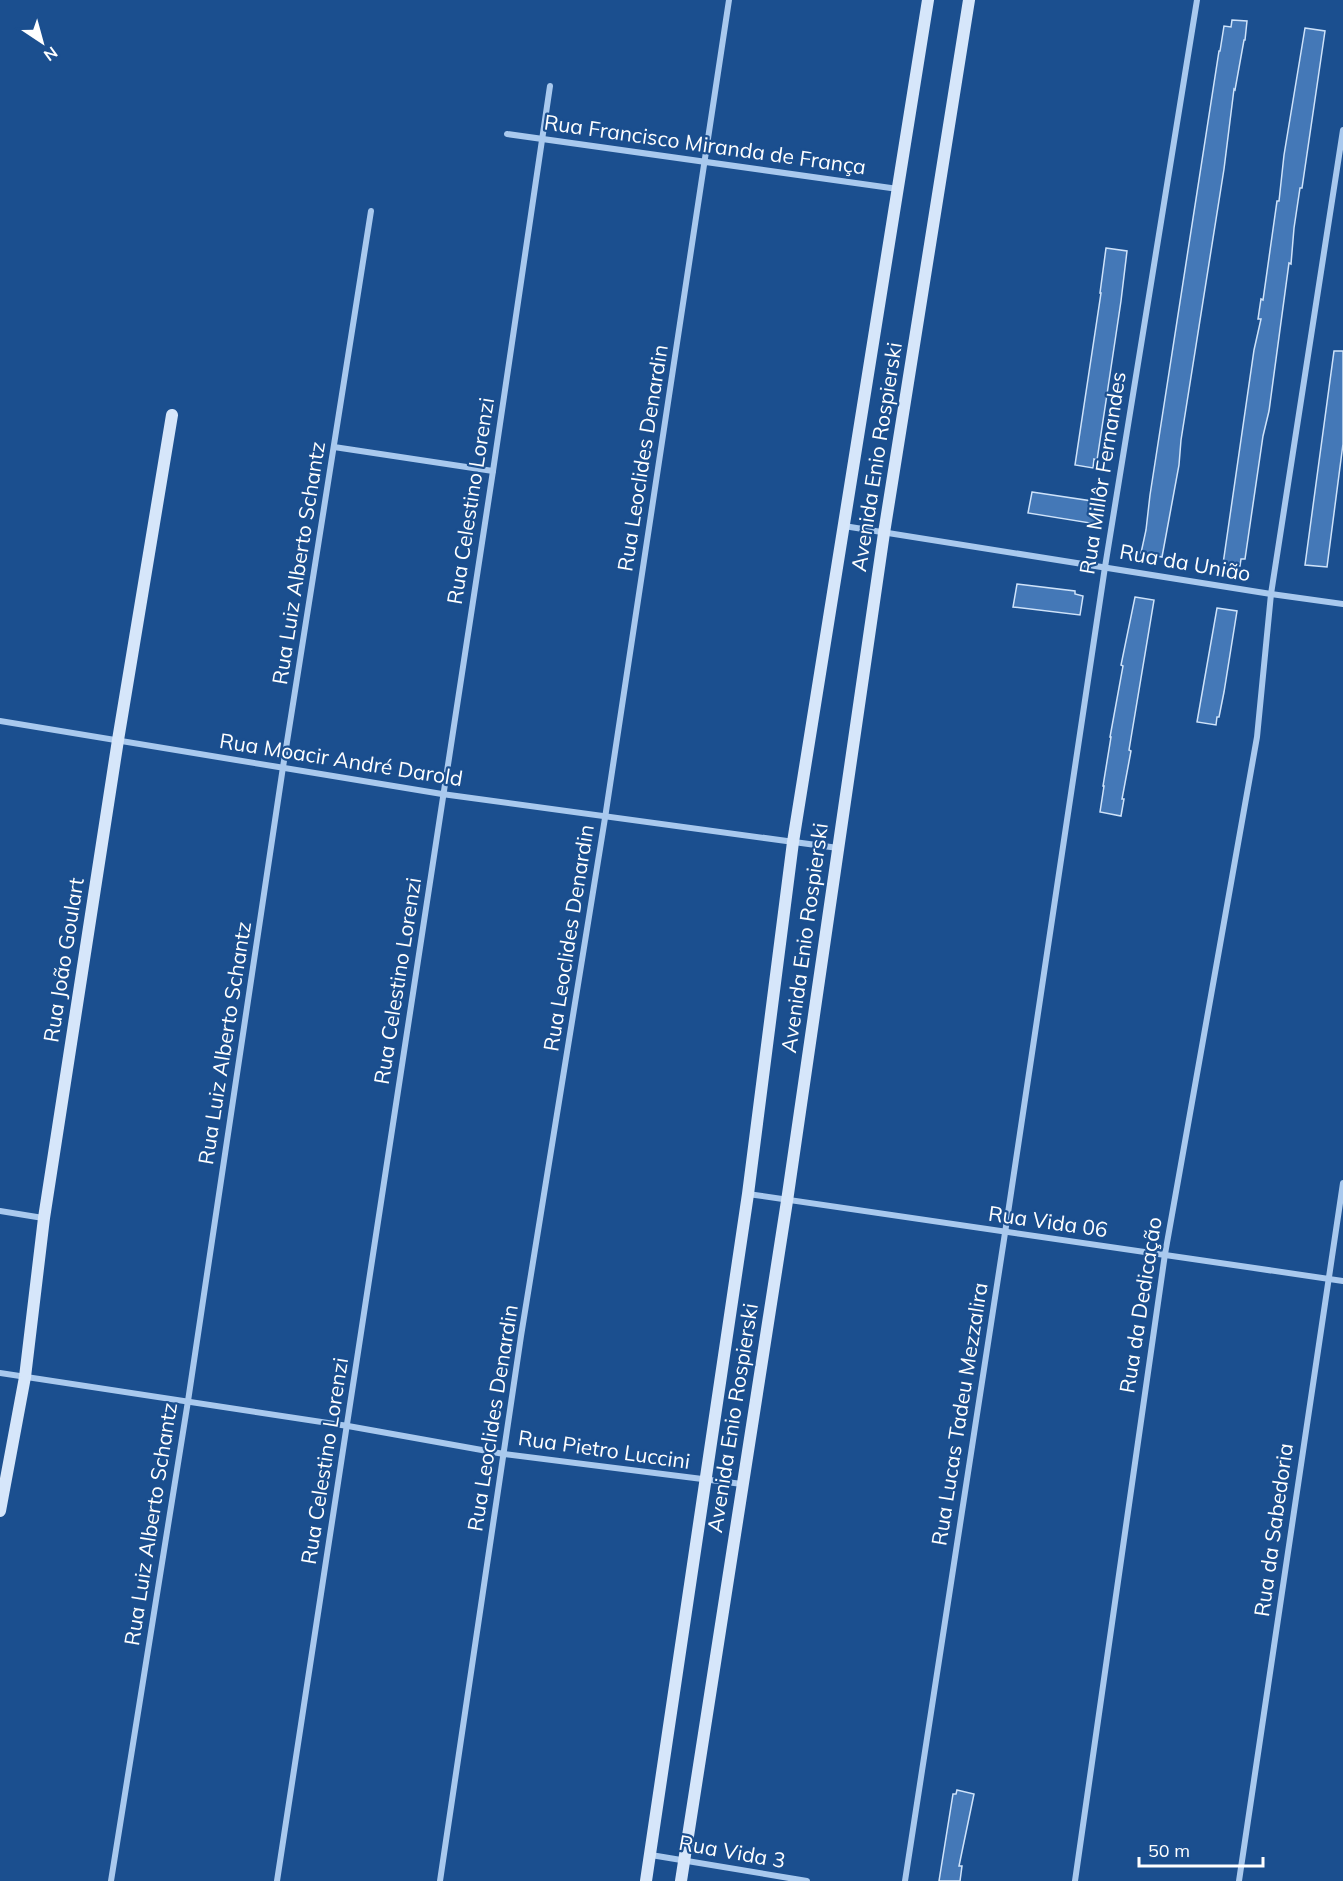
<svg xmlns="http://www.w3.org/2000/svg" width="1343" height="1881" font-family="Mulish,sans-serif">
  <style>
    .building { fill: #4478b7; stroke: #cfe3fa; stroke-width: 1.5 }
    .lines { fill: none; stroke-linecap: round; stroke-linejoin: round }
    .street { stroke: #a9c9ee; stroke-width: 6 }
    .secondary { stroke: #d6e6fa; stroke-width: 12 }
    .labels { text-anchor: middle; stroke-width: 4.5; stroke-linejoin: round; paint-order: stroke }
    .street-label { font-size: 21px; fill: #fff; stroke: #1b4f8f }
  </style>
  <rect width="100%" height="100%" fill="#1b4f8f"/>
  <g class="building">
    <polygon points="1232,20 1247,21 1245,40 1244,40 1235,90 1234,89 1224,169 1181,440 1179,465 1162,557 1141,553 1146,530 1150,495 1219,51 1220,51 1224,26 1231,27"/>
    <polygon points="1305,28 1325,31 1302,188 1300,188 1294,228 1291,264 1289,263 1269,411 1263,436 1245,559 1241,559 1240,566 1223,564 1254,350 1261,319 1258,319 1261,299 1263,300 1277,201 1279,201 1284,155"/>
    <polygon points="1106,248 1127,251 1121,301 1106,401 1097,460 1094,459 1093,468 1075,465 1101,293 1100,293"/>
    <polygon points="1334,351 1343,351 1343,444 1327,567 1305,565"/>
    <polygon points="1032,492 1092,501 1092,504 1099,505 1096,524 1028,513"/>
    <polygon points="1017,584 1075,591 1075,594 1083,596 1080,615 1013,607"/>
    <polygon points="1135,597 1154,600 1129,750 1131,751 1122,799 1124,799 1121,816 1100,812 1104,786 1103,786 1111,737 1110,737 1123,666 1121,665"/>
    <polygon points="1217,608 1237,611 1224,692 1219,717 1217,717 1216,725 1197,722"/>
    <polygon points="957,1790 974,1794 959,1866 962,1866 960,1881 939,1881 953,1794 956,1794"/>
  </g>
  <g class="lines">
    <g class="street">
      <polyline points="507,134 898,189"/>
      <polyline points="334,447 493,471"/>
      <polyline points="844,526 1271,594 1343,604"/>
      <polyline points="0,721 442,794 838,848"/>
      <polyline points="748,1194 1343,1281"/>
      <polyline points="0,1211 43,1218"/>
      <polyline points="0,1373 348,1426 504,1454 742,1484"/>
      <polyline points="651,1855 807,1881"/>
      <polyline points="111,1881 188,1401 283,767 371,211"/>
      <polyline points="277,1881 493,471 550,86"/>
      <polyline points="440,1881 521,1336 605,818 729,0"/>
      <polyline points="905,1881 1005,1233 1105,567 1197,0"/>
      <polyline points="1075,1881 1165,1254 1257,737 1271,594 1343,130"/>
      <polyline points="1239,1881 1343,1183"/>
    </g>
    <g class="secondary">
      <polyline points="0,1511 25,1377 44,1218 118,740 172,415"/>
      <polyline points="646,1881 748,1194 793,842 928,0"/>
      <polyline points="681,1881 787,1201 884,533 969,0"/>
    </g>
  </g>
  <g class="labels">
    <g class="street-label">
      <text transform="translate(705 145) rotate(8)" y="7">Rua Francisco Miranda de França</text>
      <text transform="translate(877 457) rotate(-81)" y="7">Avenida Enio Rospierski</text>
      <text transform="translate(643 458) rotate(-81)" y="7">Rua Leoclides Denardin</text>
      <text transform="translate(1103 473) rotate(-81)" y="7">Rua Millôr Fernandes</text>
      <text transform="translate(471 501) rotate(-81)" y="7">Rua Celestino Lorenzi</text>
      <text transform="translate(299 563) rotate(-81)" y="7">Rua Luiz Alberto Schantz</text>
      <text transform="translate(1185 563) rotate(10)" y="7">Rua da União</text>
      <text transform="translate(341 760) rotate(9)" y="7">Rua Moacir André Darold</text>
      <text transform="translate(569 938) rotate(-81)" y="7">Rua Leoclides Denardin</text>
      <text transform="translate(805 938) rotate(-82)" y="7">Avenida Enio Rospierski</text>
      <text transform="translate(64 960) rotate(-81)" y="7">Rua João Goulart</text>
      <text transform="translate(398 981) rotate(-81)" y="7">Rua Celestino Lorenzi</text>
      <text transform="translate(225 1043) rotate(-81)" y="7">Rua Luiz Alberto Schantz</text>
      <text transform="translate(1048 1222) rotate(8)" y="7">Rua Vida 06</text>
      <text transform="translate(1141 1305) rotate(-81)" y="7">Rua da Dedicação</text>
      <text transform="translate(960 1414) rotate(-81)" y="7">Rua Lucas Tadeu Mezzalira</text>
      <text transform="translate(493 1418) rotate(-81)" y="7">Rua Leoclides Denardin</text>
      <text transform="translate(733 1418) rotate(-81)" y="7">Avenida Enio Rospierski</text>
      <text transform="translate(604 1450) rotate(8)" y="7">Rua Pietro Luccini</text>
      <text transform="translate(325 1461) rotate(-81)" y="7">Rua Celestino Lorenzi</text>
      <text transform="translate(151 1524) rotate(-81)" y="7">Rua Luiz Alberto Schantz</text>
      <text transform="translate(1274 1530) rotate(-82)" y="7">Rua da Sabedoria</text>
      <text transform="translate(732 1852) rotate(10)" y="7">Rua Vida 3</text>
    </g>
  </g>
  <g transform="translate(42 42) rotate(144)" stroke="#1b4f8f" stroke-width="4.5" paint-order="stroke">
  <path d="M0-4.5L10 22L0 15L-10 22Z" fill="#ffffff"/>
  <text y="-9" font-size="16" font-weight="bold" text-anchor="middle" fill="#ffffff">N</text>
  </g>
  <path d="M1139 1857v9h124v-9" fill="none" stroke="#ffffff" stroke-width="3"/>
  <text x="1148" y="1857" font-size="18" fill="#ffffff" stroke="#1b4f8f" stroke-width="4.5" paint-order="stroke">50 m</text>
</svg>
